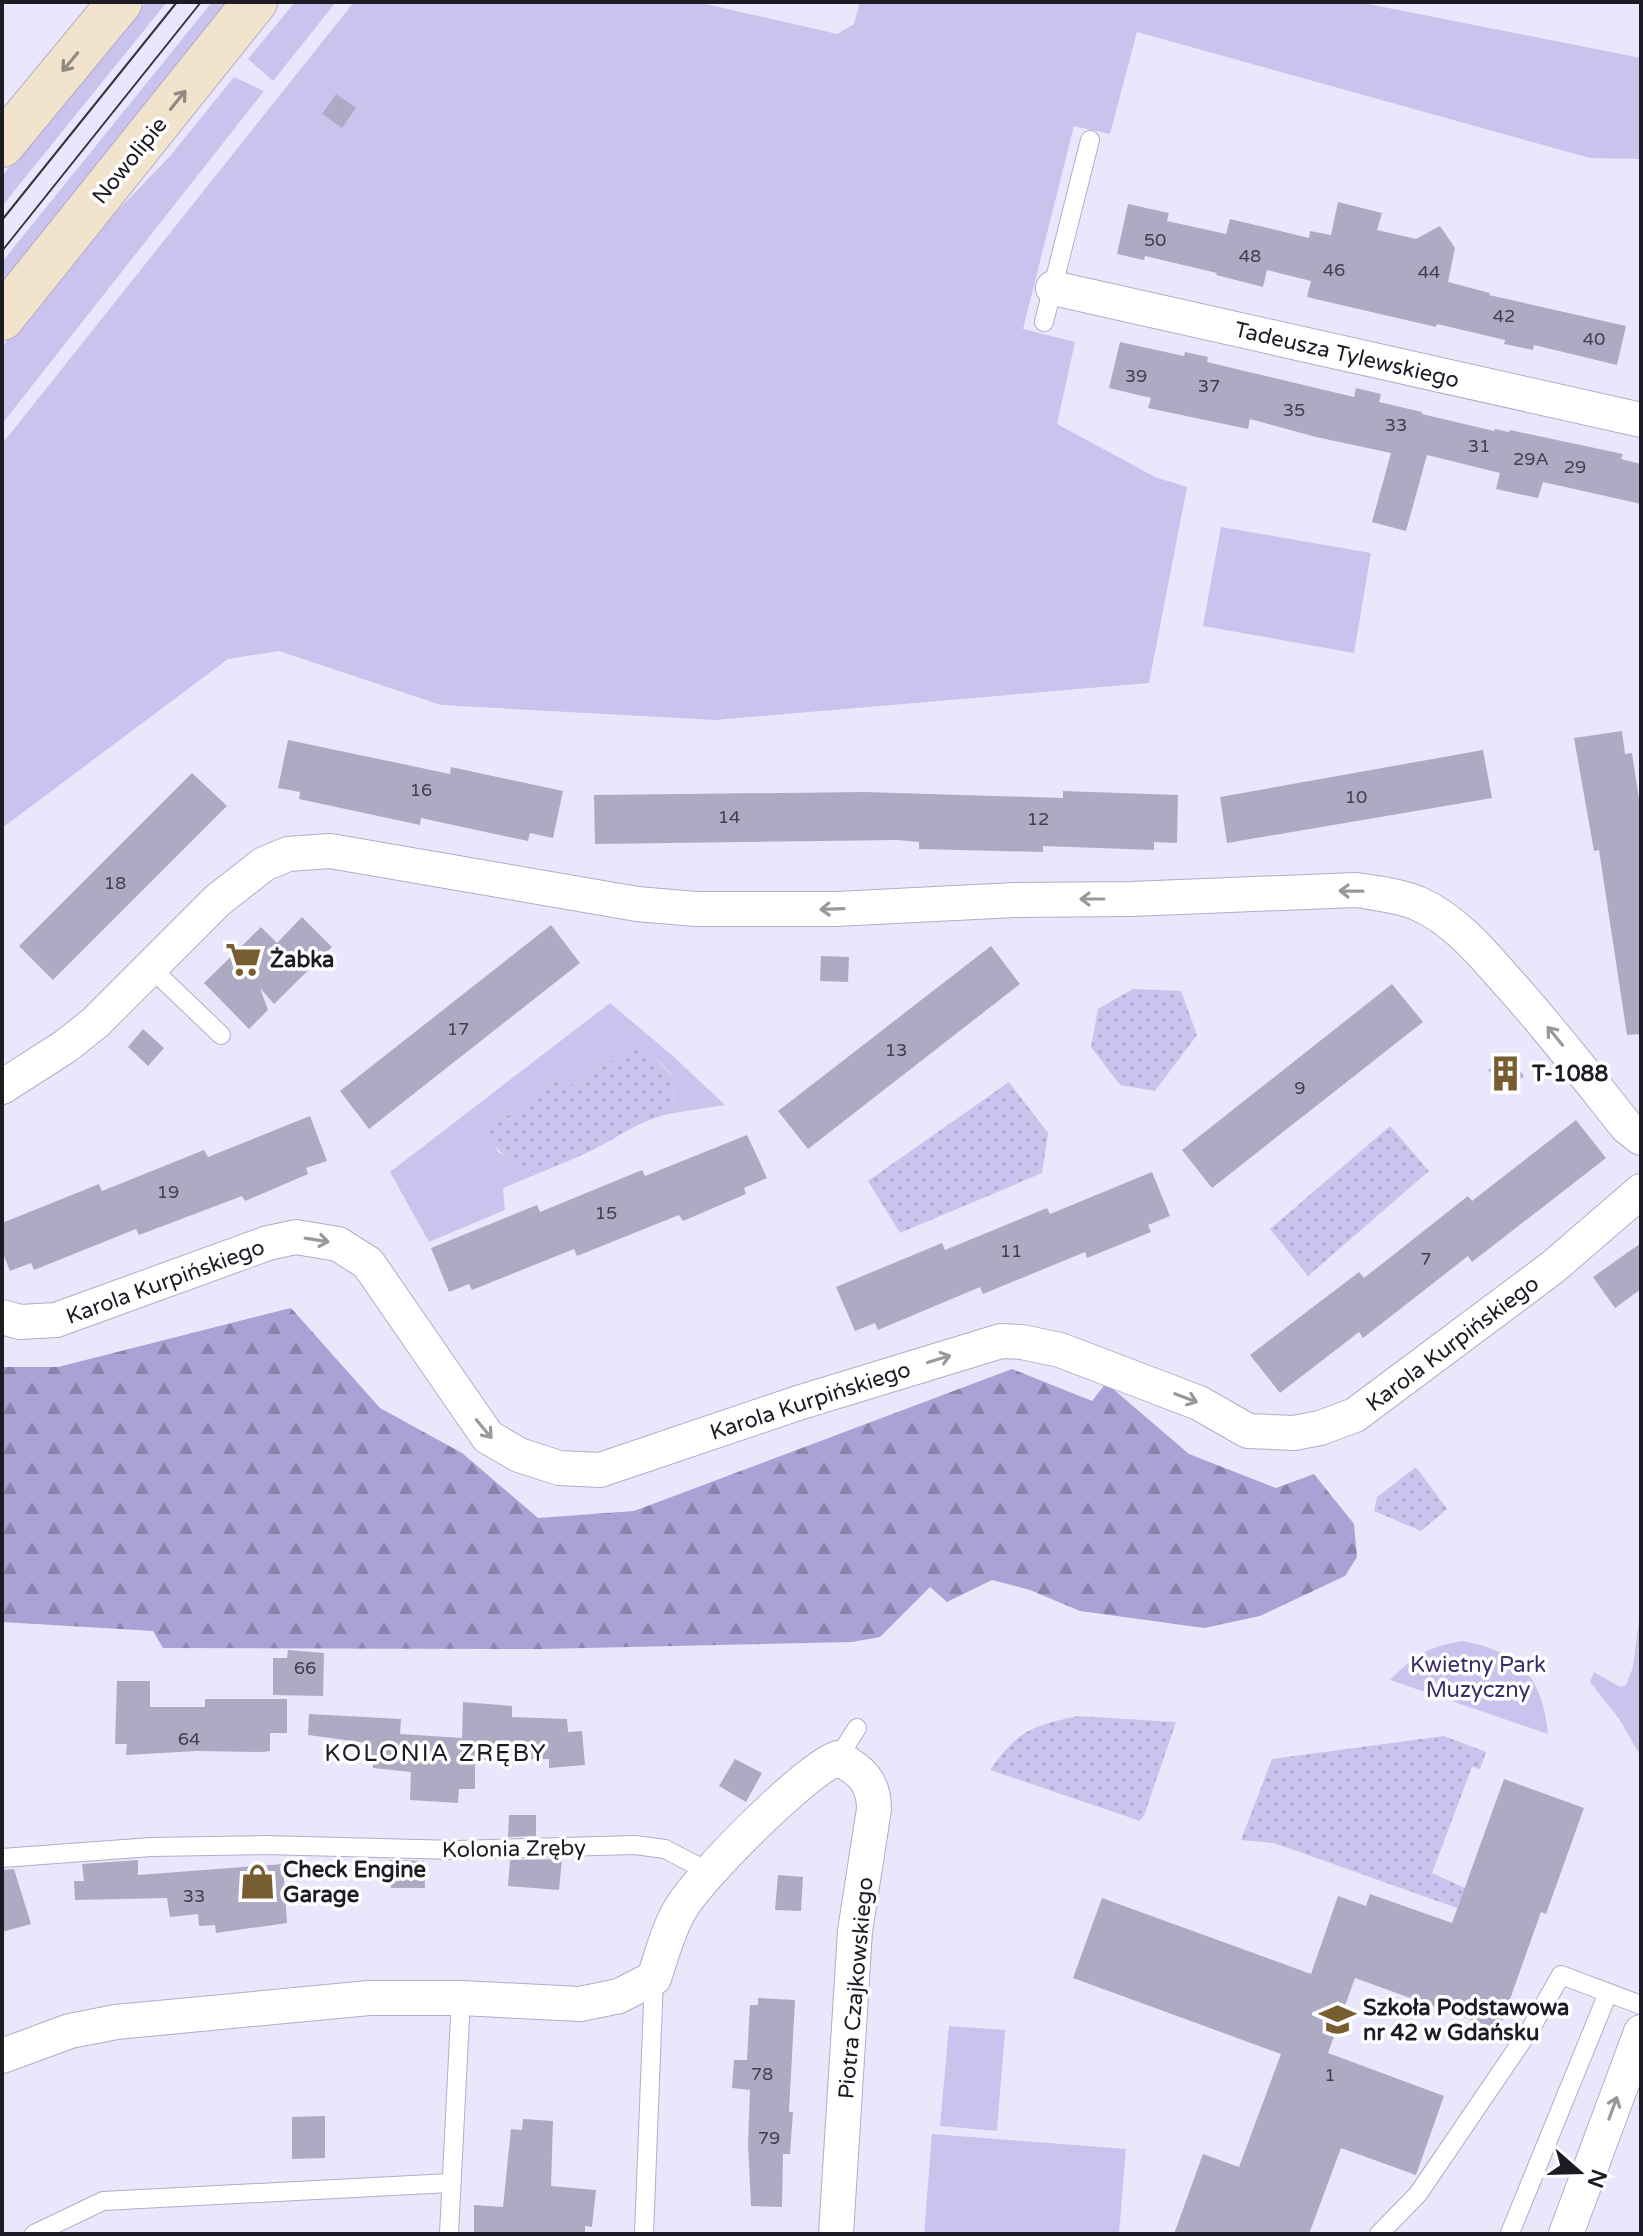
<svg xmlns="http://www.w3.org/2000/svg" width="1643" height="2236" font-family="'Varela Round',sans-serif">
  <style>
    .green { fill: #cac3ee }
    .forest { fill: url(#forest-firs) }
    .park { fill: url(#park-dots) }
    .building { fill: #aeaac4 }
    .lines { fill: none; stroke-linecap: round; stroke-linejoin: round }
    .lane-casing { stroke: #b1adc7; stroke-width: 20 }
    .street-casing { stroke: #b1adc7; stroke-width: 36 }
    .secondary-casing { stroke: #b1adc7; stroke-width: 46 }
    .lane { stroke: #fff; stroke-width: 18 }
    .street { stroke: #fff; stroke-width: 34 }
    .secondary { stroke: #f1e3cc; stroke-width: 44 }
    .tram { stroke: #36343f; stroke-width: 2 }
    .oneway { stroke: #928980 }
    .oneway2 { stroke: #99989c }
    .labels { text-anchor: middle; stroke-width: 7; stroke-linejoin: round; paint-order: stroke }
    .number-label { font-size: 18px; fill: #413f4c }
    .street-label { font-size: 22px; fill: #1d1b24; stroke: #fff }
    .poi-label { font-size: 22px; font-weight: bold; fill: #1d1b24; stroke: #fff; text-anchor: start }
    .park-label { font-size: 22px; fill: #3d2d6a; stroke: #fff }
    .neighbourhood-label { font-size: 24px; letter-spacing: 2px; fill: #1d1b24; stroke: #fff }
  </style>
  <defs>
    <pattern id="forest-firs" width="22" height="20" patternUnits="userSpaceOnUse" patternTransform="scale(2)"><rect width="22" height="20" fill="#aaa2d4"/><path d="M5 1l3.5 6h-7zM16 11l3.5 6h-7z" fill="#8a83ac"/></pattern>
    <pattern id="park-dots" width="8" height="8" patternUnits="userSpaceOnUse" patternTransform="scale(2)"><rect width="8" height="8" fill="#cac3ee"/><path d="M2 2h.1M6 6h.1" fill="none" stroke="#ada7cc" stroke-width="1.8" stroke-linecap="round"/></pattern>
  </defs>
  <rect width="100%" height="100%" fill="#eae7fc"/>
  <g class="green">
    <polygon points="146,2 167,2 2,206 2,176"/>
    <polygon points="212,2 230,2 2,287 2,262"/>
    <polygon points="295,2 336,2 273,81 248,59"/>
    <polygon points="354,2 697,2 837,34 854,24 860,2 1358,2 1641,58 1641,159 1590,158 1137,32 1110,134 1074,126 1023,329 1075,342 1057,424 1155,477 1187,487 1149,683 715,720 441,705 279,651 228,659 2,828 2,444"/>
    <polygon points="234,77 264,91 2,424 2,347 95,234 171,155"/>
    <polygon points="1221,527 1371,553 1354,653 1203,626"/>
    <polygon points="610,1003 673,1056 725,1105 674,1113 673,1075 639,1042 576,1086 557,1079 488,1130 498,1152 537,1174 503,1188 505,1210 429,1242 390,1172"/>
    <polygon points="1639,1621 1641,1622 1641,1757 1620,1720 1590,1682 1594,1672 1620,1687 1626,1685 1633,1667"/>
    <path d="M1462 1641C1519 1651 1542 1676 1548 1734L1390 1680C1414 1655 1428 1647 1462 1641Z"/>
    <polygon points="949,2026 1005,2030 997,2131 940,2126"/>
    <polygon points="932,2134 1126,2149 1119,2234 924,2234"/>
  </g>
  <polygon class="forest" points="291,1308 380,1408 462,1453 538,1518 634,1511 1012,1369 1092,1401 1106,1383 1189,1454 1276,1488 1314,1474 1354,1524 1357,1557 1345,1576 1260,1616 1204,1628 1080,1611 1030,1590 992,1580 947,1602 930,1587 880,1637 852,1642 541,1649 163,1648 153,1631 2,1622 2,1367 58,1367"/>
  <g class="park">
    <polygon points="1133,989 1181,991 1197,1035 1155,1091 1120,1085 1091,1047 1098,1009"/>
    <path d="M639 1042 673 1076 674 1113C644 1118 621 1135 595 1149 576 1158 556 1166 537 1174 516 1162 493 1155 488 1130L557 1079 576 1086Z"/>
    <polygon points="1009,1082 1048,1133 1042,1173 900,1233 868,1181"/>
    <polygon points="1390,1126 1429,1171 1308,1276 1270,1229"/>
    <polygon points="1416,1467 1447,1509 1421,1531 1374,1511 1377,1497"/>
    <path d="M1078 1716 1176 1722 1145 1813 1140 1821 990 1770C1018 1730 1032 1726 1078 1716Z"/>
    <polygon points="1444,1736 1486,1752 1480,1769 1472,1767 1432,1873 1465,1888 1457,1908 1274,1843 1241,1840 1272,1759"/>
  </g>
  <g class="building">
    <polygon points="336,94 356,108 342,128 322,114"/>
    <polygon points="1338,202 1382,213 1377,230 1416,239 1440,226 1455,248 1448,282 1490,293 1489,295 1626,326 1617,365 1534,345 1533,350 1504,344 1505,340 1437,324 1436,327 1307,297 1311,281 1267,270 1263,287 1216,275 1217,273 1145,256 1144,260 1117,254 1128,204 1169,213 1167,221 1226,234 1230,219 1309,238 1310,231 1331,235"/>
    <polygon points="1120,342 1184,356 1185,352 1208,357 1207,362 1354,397 1356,388 1381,394 1379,402 1422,412 1422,414 1494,431 1495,429 1509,432 1510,430 1623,454 1621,459 1641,464 1641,504 1543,482 1538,498 1496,489 1500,473 1427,455 1406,531 1372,522 1391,453 1316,437 1250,419 1248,429 1148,408 1151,398 1109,388"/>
    <polygon points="1622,731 1625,754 1632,753 1641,812 1641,1034 1627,1035 1599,850 1594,851 1574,738"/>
    <polygon points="288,740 450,774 451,767 563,791 553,838 530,833 528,841 421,818 420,825 299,799 300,792 278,788"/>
    <polygon points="1483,750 1492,798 1227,843 1220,797"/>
    <polygon points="192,773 227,806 53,980 19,946"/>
    <polygon points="1063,791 1178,795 1177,843 1154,842 1154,850 1043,846 1043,852 919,849 919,842 897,840 595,844 594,795 865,792 1063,798"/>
    <polygon points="302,917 332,947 274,1004 260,988 268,1010 249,1029 204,983 261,927 277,943"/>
    <polygon points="551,925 580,963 369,1129 340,1091"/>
    <polygon points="991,946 1020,984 808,1149 778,1111"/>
    <polygon points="821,956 849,957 848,982 820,981"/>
    <polygon points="1392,984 1423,1022 1212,1188 1182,1150"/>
    <polygon points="143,1029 164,1048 148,1066 128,1047"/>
    <polygon points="1507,1055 1524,1076 1505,1091 1488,1070"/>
    <polygon points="310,1116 327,1161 306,1168 308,1174 245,1201 242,1196 139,1235 136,1229 34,1270 31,1263 10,1271 2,1251 2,1223 99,1184 102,1191 204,1150 208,1157"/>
    <polygon points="1576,1120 1606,1158 1472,1262 1468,1256 1363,1338 1359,1332 1280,1393 1250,1355 1359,1272 1364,1278 1468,1196 1472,1201"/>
    <polygon points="747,1135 767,1178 744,1188 746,1194 683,1221 679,1215 577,1256 574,1249 472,1290 469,1284 449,1292 431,1248 537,1205 540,1212 642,1170 645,1176"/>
    <polygon points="1152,1172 1170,1216 1148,1225 1151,1232 1087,1258 1085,1252 983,1294 980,1287 878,1330 875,1323 855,1331 836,1287 942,1243 945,1250 1047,1208 1050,1214"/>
    <polygon points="1641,1243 1641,1289 1615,1308 1593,1277"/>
    <polygon points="288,1650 324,1653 323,1696 273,1695 273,1658 287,1658"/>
    <polygon points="117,1681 150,1681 150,1707 205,1707 205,1699 287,1699 287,1733 270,1733 270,1751 263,1752 197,1751 126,1755 127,1744 115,1744"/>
    <polygon points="463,1702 512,1706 512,1717 567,1719 568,1732 582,1731 585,1765 549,1768 549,1759 475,1760 475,1789 459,1789 458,1803 410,1800 411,1772 373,1768 373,1761 366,1760 367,1743 308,1735 309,1714 401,1719 400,1734 462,1738"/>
    <polygon points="735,1759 762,1773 746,1802 719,1786"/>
    <polygon points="1504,1779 1584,1808 1546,1914 1541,1912 1499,2030 1355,1978 1328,2053 1444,2096 1416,2175 1341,2148 1309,2234 1174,2234 1203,2154 1239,2167 1281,2054 1073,1978 1102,1898 1311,1974 1338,1896 1366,1906 1370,1894 1452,1923"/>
    <polygon points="509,1815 536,1815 536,1836 508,1837"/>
    <polygon points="562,1859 559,1890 508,1886 510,1860"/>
    <polygon points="138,1860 138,1875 283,1864 287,1923 216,1933 215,1925 199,1926 198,1914 170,1917 167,1898 75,1900 74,1881 84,1881 82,1864"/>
    <polygon points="390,1860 424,1861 425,1888 391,1888"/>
    <polygon points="14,1869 31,1924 2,1932 2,1870"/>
    <polygon points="778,1875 803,1877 801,1911 775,1910"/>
    <polygon points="758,1998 795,2000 789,2112 793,2112 790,2154 783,2154 782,2207 751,2206 748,2144 750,2090 732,2088 734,2060 747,2060 750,2005 758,2005"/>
    <polygon points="325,2116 325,2158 292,2159 292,2117"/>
    <polygon points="523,2119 553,2121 551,2186 596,2190 592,2227 585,2226 585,2234 474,2234 474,2205 503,2207 511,2129 522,2130"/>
  </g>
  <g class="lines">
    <defs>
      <g id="lane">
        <polyline points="1044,322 1090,140"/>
        <polyline points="151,968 221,1035"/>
        <polyline points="838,1758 857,1728"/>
        <polyline points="2,1858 151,1847 265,1845 456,1850 635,1845 665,1849 709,1872"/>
        <polyline points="1510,2233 1608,1993"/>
        <polyline points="34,2234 103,2201 450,2183"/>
        <polyline points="449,2234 461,1998"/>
        <polyline points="644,2234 654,1978"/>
        <polyline points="1379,2234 1418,2194 1531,2028 1561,1975 1641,2005"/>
      </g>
      <g id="street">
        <polyline points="1053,288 1641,420"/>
        <path d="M2 1087 66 1046 96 1022 218 900 264 864 288 854 330 851 637 904 696 909H836L1015 900 1131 899 1356 890C1376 893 1397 895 1417 903 1452 918 1480 950 1505 979 1548 1026 1587 1077 1627 1127L1641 1138"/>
        <polyline points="2,1317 20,1322 56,1320 268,1243 296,1237 338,1244 368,1263 488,1437 519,1455 559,1468 600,1470 798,1403 1001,1341 1022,1342 1060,1350 1199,1403 1248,1431 1294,1433 1320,1428 1355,1415 1553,1267 1641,1191"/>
        <path d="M2 2056 70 2031 116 2022 369 1998H461L580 2004 619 1996 654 1978C662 1955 668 1929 681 1908 700 1876 805 1770 838 1758 861 1770 874 1782 874 1809L855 1931 836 2234"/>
        <polyline points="1566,2234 1641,2032"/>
      </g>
      <g id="secondary">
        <polyline points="2,145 120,2"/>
        <polyline points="2,318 255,2"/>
      </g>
    </defs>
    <use href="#lane" class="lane-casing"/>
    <use href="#street" class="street-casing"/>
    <use href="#secondary" class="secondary-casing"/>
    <use href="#lane" class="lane"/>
    <use href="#street" class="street"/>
    <use href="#secondary" class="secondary"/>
    <g class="tram">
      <polyline points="2,220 177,2"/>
      <polyline points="2,251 201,2"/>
    </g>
  </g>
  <defs><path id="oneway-shaft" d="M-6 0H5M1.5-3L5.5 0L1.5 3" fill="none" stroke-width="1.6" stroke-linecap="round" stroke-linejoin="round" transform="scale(2)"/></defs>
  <g class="oneway">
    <use href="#oneway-shaft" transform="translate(70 62) rotate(130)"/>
    <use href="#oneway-shaft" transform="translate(178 100) rotate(-51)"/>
  </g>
  <g class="oneway2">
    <use href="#oneway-shaft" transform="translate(1351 891) rotate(-179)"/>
    <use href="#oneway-shaft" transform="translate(1092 899) rotate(180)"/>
    <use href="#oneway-shaft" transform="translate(832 909) rotate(178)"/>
    <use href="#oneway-shaft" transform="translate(1555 1036) rotate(-129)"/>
    <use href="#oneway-shaft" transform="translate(317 1240) rotate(9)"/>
    <use href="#oneway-shaft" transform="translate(939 1359) rotate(-17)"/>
    <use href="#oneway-shaft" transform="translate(1186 1398) rotate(21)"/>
    <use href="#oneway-shaft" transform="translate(484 1429) rotate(50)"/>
    <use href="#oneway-shaft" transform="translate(1613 2108) rotate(-70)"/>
  </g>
  <defs>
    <symbol id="supermarket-bare" viewBox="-9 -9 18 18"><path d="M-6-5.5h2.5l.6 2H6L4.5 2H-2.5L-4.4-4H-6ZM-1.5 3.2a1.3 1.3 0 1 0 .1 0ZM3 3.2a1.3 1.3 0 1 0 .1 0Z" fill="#785d30" stroke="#fff" stroke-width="2.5" paint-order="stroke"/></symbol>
    <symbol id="building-bare" viewBox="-9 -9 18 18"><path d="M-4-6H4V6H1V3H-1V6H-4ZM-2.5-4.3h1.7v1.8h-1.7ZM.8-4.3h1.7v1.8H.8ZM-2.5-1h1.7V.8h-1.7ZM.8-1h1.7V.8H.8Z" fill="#785d30" stroke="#fff" stroke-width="2.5" paint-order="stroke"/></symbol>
    <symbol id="shop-bare" viewBox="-9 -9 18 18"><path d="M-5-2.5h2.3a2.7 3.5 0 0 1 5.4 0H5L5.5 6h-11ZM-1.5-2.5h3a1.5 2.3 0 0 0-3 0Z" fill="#785d30" stroke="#fff" stroke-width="2.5" paint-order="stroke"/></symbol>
    <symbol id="school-bare" viewBox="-9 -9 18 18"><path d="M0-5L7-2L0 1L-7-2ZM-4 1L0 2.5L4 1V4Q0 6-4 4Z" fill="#785d30" stroke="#fff" stroke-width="2.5" paint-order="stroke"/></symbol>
  </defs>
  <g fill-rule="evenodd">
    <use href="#supermarket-bare" x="218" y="934" width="51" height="51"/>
    <use href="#building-bare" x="1480" y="1048" width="51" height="51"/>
    <use href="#shop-bare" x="232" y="1856" width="51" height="51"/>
    <use href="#school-bare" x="1312" y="1994" width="51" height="51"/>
  </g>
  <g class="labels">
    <g class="number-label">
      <text x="1155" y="246">50</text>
      <text x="1250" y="262">48</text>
      <text x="1334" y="276">46</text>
      <text x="1429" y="278">44</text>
      <text x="1504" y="322">42</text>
      <text x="1594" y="345">40</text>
      <text x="1136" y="382">39</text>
      <text x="1209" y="392">37</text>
      <text x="1294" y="416">35</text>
      <text x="1396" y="431">33</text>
      <text x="1479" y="452">31</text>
      <text x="1531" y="465">29A</text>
      <text x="1575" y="473">29</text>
      <text x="421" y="796">16</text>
      <text x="1356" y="803">10</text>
      <text x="729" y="823">14</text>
      <text x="1038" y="825">12</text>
      <text x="115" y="889">18</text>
      <text x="458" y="1035">17</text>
      <text x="896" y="1056">13</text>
      <text x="1300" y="1094">9</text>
      <text x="168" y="1198">19</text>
      <text x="606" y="1219">15</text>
      <text x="1011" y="1257">11</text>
      <text x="1426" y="1265">7</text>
      <text x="305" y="1674">66</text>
      <text x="189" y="1745">64</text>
      <text x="194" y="1902">33</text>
      <text x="762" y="2080">78</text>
      <text x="1330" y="2081">1</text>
      <text x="769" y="2144">79</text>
    </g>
    <g class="street-label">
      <text transform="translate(129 160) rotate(-51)" y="8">Nowolipie</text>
      <text transform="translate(1347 354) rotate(13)" y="8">Tadeusza Tylewskiego</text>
      <text transform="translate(165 1281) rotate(-20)" y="8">Karola Kurpińskiego</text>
      <text transform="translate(1452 1343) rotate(-37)" y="8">Karola Kurpińskiego</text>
      <text transform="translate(810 1400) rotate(-18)" y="8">Karola Kurpińskiego</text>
      <text transform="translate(514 1848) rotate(-1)" y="8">Kolonia Zręby</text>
      <text transform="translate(855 1988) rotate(-85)" y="8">Piotra Czajkowskiego</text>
    </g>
    <g class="poi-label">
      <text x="270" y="967">Żabka</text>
      <text x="1532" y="1081">T-1088</text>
      <text x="283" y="1877">Check Engine<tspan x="283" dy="25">Garage</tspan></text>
      <text x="1363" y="2015">Szkoła Podstawowa<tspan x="1363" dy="25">nr 42 w Gdańsku</tspan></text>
    </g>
    <g class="park-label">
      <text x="1478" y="1672">Kwietny Park<tspan x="1478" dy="25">Muzyczny</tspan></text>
    </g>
    <g class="neighbourhood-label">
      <text x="436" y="1761">KOLONIA ZRĘBY</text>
    </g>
  </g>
  <rect width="1643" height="2236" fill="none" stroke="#1d1b24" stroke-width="8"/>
  <g transform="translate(1579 2172) rotate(110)" stroke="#ffffff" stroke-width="6" paint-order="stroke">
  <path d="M0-6L14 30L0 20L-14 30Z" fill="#1d1b24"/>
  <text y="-12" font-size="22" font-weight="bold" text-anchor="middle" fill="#1d1b24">N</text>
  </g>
</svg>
